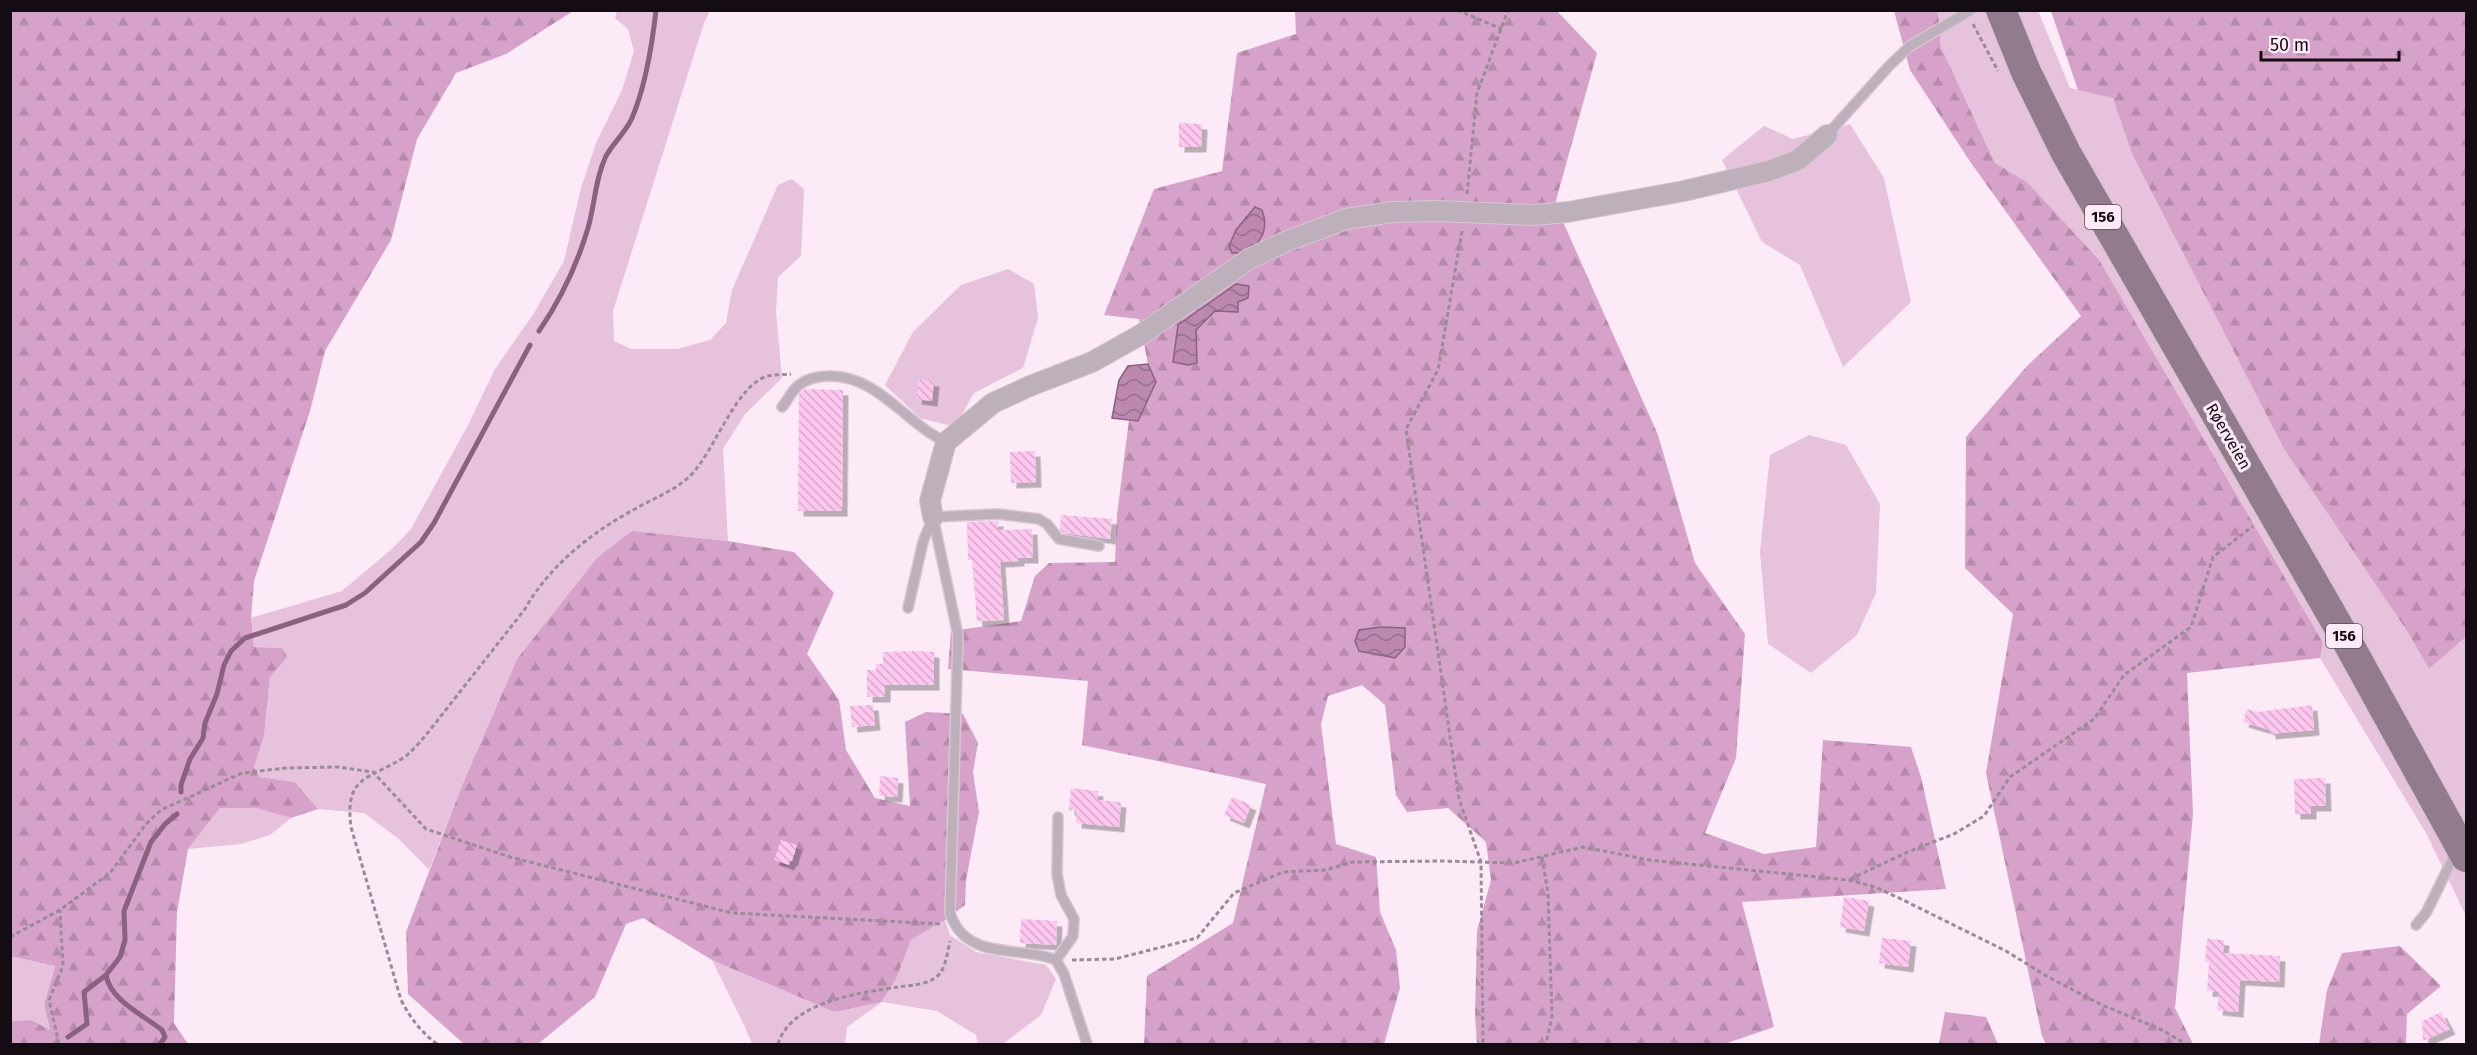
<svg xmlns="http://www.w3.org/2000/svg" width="2477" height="1055" font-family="'Fira Sans',sans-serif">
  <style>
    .grass { fill: #e6c2dc }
    .forest { fill: url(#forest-firs) }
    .water { fill: url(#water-waves); stroke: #8a627f; stroke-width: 1.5 }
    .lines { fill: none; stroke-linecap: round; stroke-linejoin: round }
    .stream { stroke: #8a627f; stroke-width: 5 }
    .building { fill: url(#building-back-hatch); filter: url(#shadow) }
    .service-casing { stroke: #d7c6d2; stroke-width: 12 }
    .minor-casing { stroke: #d7c6d2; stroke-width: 22 }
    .primary-casing { stroke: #d7c6d2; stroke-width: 33 }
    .path { stroke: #9a8c96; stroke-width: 3; stroke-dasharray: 4.5 3; stroke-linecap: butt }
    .service { stroke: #beb0ba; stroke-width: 9 }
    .minor { stroke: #beb0ba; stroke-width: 20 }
    .primary { stroke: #927b8c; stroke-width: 30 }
    .labels { text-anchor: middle; stroke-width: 6; stroke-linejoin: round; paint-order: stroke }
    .shield { fill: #fceaf7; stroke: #5a4e57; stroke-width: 1.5 }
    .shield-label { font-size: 15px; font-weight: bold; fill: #150b12 }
    .street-label { font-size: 16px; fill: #150b12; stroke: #fceaf7 }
  </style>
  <defs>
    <pattern id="forest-firs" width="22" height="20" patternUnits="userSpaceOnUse" patternTransform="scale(1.5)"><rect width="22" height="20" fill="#d6a2c9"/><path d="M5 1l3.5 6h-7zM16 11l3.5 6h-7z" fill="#b78aac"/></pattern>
    <pattern id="water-waves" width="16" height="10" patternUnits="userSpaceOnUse" patternTransform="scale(1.5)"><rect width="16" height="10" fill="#bc88ae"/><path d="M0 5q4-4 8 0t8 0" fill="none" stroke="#986d8c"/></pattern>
    <pattern id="building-back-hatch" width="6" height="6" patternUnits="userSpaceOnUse" patternTransform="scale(1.5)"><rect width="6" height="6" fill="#fec7ef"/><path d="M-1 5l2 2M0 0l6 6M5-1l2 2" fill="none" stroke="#d9aacc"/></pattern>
    <filter id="shadow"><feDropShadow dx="5.5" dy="5.5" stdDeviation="0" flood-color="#0004"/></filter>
  </defs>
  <rect width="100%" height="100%" fill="#fceaf7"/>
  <g class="grass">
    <polygon points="617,11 710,11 704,23 613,311 614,341 631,349 677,349 710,340 726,323 732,290 778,185 792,179 804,189 801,256 778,277 776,312 782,378 745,414 723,449 728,541 632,531 517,659 461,788 429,870 399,839 364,813 318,809 295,782 258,777 254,766 264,736 270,677 282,648 254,647 251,618 342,591 393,548 411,529 468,425 495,369 534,313 564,261 581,188 596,143 622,90 634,51 628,29 615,18"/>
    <polygon points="1938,11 2038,11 2070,88 2113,97 2132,154 2284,449 2407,631 2429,669 2466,637 2466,916 2426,833 2320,658 2323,643 2027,182 1995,163 1941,47"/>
    <polygon points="1850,124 1884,178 1911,302 1843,367 1800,265 1762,242 1722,160 1764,126 1793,139"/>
    <polygon points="1008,269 1034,284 1038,318 1023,368 974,393 955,427 920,418 885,385 913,332 961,285"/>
    <polygon points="1809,435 1846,445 1880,504 1876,593 1857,635 1811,673 1768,644 1760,552 1770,455"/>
    <polygon points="220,808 256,808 291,818 270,835 241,844 188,849"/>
    <polygon points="945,920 950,935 976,952 1046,965 1056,979 1041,1015 1003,1044 978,1044 976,1035 937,1011 882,1002 847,1027 845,1044 752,1044 745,1027 712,960 834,1012 896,979 911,940"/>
    <polygon points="10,956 55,966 44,1005 50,1031 31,1020 11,1021"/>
  </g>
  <g class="forest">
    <polygon points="11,10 573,11 506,54 456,73 417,139 391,240 325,351 310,411 254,581 251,618 254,647 282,648 287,657 270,677 264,736 254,767 259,777 295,782 318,809 291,818 256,808 220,808 188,849 177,912 174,1023 188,1044 11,1044 11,1021 31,1020 50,1030 44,1005 55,966 10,956"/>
    <polygon points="1295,11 1557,11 1597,53 1555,204 1658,435 1695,563 1745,634 1736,758 1705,833 1764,854 1816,847 1823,740 1911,747 1921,777 1946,889 1742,902 1774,1027 1724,1044 1477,1044 1475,1016 1477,931 1491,880 1486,842 1448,808 1407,812 1396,795 1385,705 1362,685 1328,696 1321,724 1336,844 1376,857 1380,912 1396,950 1400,988 1384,1044 1144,1044 1147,976 1233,923 1266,784 1082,745 1088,681 948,669 951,631 1021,621 1035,576 1049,563 1115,562 1117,515 1129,420 1138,421 1156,382 1148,364 1139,319 1104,315 1154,189 1222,171 1237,53 1296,34"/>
    <polygon points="1894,11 1938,11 1941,47 1995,163 2027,182 2099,260 2323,643 2320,658 2187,673 2193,814 2175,1008 2193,1044 2046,1044 2042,1036 1986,773 2013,614 1965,568 1966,437 2027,366 2081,316 1971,163 1910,70"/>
    <polygon points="2051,11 2466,11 2466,637 2429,669 2407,631 2284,449 2132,154 2113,98 2078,90"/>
    <polygon points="632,531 728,541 794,552 834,593 807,654 839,700 846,750 875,798 910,806 905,722 926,712 963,714 978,743 973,772 979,812 966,880 965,905 945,920 911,940 896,979 881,1002 834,1012 712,960 643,918 626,924 595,997 538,1044 464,1044 408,994 406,932 461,788 517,659 598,557"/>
    <polygon points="2400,946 2441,986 2407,1014 2406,1044 2319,1044 2327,990 2342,953"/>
    <polygon points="1945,1012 1986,1017 1998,1044 1939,1044"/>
  </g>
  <g class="water">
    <path d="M1255 207 1262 210C1269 229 1262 240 1248 253H1232L1229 246 1236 230Z"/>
    <polygon points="1236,284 1249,286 1248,298 1238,302 1238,312 1215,311 1196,330 1197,363 1188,365 1173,362 1178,325"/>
    <polygon points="1148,364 1156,382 1138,421 1112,418 1119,380 1128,366"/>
    <polygon points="1381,627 1405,628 1405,647 1395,658 1359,651 1355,641 1359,630"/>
  </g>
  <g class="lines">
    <g class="stream">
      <path d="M539 331C561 299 577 265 588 228 595 204 595 179 606 156 613 143 626 132 632 118 646 85 652 46 656 10"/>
      <polyline points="181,792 181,785 190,759 203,738 205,723 217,694 224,665 231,651 245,638 346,605 365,593 421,542 434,523 530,345"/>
      <polyline points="68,1037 87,1024 84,992 106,975"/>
      <path d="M160 1044 165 1037 162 1030C143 1015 110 1000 106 975L120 957 125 940 124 911 151 842 165 824 177 814"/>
    </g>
  </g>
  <g class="building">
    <polygon points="1179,123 1202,124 1201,147 1179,147"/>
    <polygon points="919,380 934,381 932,401 916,399"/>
    <polygon points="805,389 843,390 842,511 798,511 799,394"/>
    <polygon points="1035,451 1036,482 1011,483 1010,452"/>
    <polygon points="1061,515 1112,519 1110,539 1063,533 1060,530"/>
    <polygon points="998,521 998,530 1032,529 1033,558 1019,558 1019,561 1000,562 1004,620 977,621 972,560 968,560 967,522"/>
    <polygon points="916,651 934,652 934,685 885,685 885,697 867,697 867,670 876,670 876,664 883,664 883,652"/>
    <polygon points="873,705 875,725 852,727 850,706"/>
    <polygon points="2312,705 2314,730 2270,734 2270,730 2243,722 2247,709 2257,712"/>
    <polygon points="880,776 898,778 897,797 879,796"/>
    <polygon points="2325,778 2326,806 2311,806 2311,814 2295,814 2294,779"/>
    <polygon points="1071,788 1098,791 1097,800 1121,802 1119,827 1076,823 1077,811 1069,810"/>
    <polygon points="1232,797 1251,805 1244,823 1224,815"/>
    <polygon points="781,840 797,845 792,861 790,861 789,865 774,860"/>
    <polygon points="1844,897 1869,901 1864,931 1840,927"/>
    <polygon points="1021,919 1057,921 1056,945 1020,943"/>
    <polygon points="1882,938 1911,941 1908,967 1879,963"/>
    <polygon points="2207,939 2224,940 2223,953 2280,956 2279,982 2240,980 2238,1012 2217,1010 2219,992 2207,991 2209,962 2205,962"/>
    <polygon points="2441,1012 2450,1029 2423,1041 2422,1021"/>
  </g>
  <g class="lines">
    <defs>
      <g id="service">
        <polyline points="1827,135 1889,66 1910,46 1971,10"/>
        <path d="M782 407C788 400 792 390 799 385 808 378 819 376 830 376 878 376 905 423 946 442"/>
        <path d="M933 517 958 635 950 913C966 962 1019 945 1056 960L1064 974 1087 1044"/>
        <polyline points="933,517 998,514 1039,519 1047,524 1059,539 1099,546"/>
        <polyline points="908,608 923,542 933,517"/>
        <polyline points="2416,925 2426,913 2456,852"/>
        <polyline points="1056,960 1073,936 1074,919 1061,895 1057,874 1058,817"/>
      </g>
      <polyline id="minor" points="933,517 930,501 946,442 993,403 1030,386 1092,362 1142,334 1249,259 1287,241 1346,219 1393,212 1438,211 1533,215 1568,212 1684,191 1769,171 1798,160 1827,135"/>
      <polyline id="primary" points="2001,10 2026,72 2066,153 2348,643 2466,857"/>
    </defs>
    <use href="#service" class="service-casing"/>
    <use href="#minor" class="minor-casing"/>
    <use href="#primary" class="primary-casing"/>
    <g class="path">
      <polyline points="1457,10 1502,29"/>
      <polyline points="1973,24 1998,71"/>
      <polyline points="1467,194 1477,93 1508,10"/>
      <polyline points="1462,231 1438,370 1406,429 1459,799 1481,862 1483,1044"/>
      <polyline points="1542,857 1548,893 1552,1016 1546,1044"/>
      <polyline points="1850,879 1910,851 1954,834 1984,816 2010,777 2094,719 2124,675 2191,627 2213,557 2253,526"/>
      <polyline points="10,937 60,910 110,873 146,824 161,810 242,773 286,768 338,767 373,772 426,829 510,857 732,913 940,924"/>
      <polyline points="1072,960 1115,959 1197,938 1234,893 1283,872 1326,870 1352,862 1443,861 1514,863 1583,847 1650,860 1849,880 1875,887 1901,899 2006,951 2048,977 2102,1005 2160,1029 2186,1044"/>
      <polyline points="59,1044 49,1000 63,966 60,910"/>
      <path d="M437 1044C421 1032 411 1019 401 1000L351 827C344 773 371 780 406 756 413 750 420 742 426 735L525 609C549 566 592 532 635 509 654 498 674 491 690 476 714 453 736 384 768 376 775 374 784 375 791 374"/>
      <path d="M778 1044C791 1001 860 993 898 987 912 985 932 985 941 972 946 964 948 950 950 941"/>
    </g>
    <use href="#service" class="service"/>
    <use href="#minor" class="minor"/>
    <use href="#primary" class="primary"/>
  </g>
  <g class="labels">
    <g class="shield">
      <rect x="2085" y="205" width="36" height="24" rx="4.5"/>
      <rect x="2326" y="624" width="36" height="24" rx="4.5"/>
    </g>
    <g class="shield-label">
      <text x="2103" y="222">156</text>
      <text x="2344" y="641">156</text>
    </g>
    <g class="street-label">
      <text transform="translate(2229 436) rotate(60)" y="6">Røerveien</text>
    </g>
  </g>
  <rect width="2477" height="1055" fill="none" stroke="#150b12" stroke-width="24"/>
  <path d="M2261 51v9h138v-9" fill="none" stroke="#150b12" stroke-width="3"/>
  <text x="2270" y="51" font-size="18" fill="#150b12" stroke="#fceaf7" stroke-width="4.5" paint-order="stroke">50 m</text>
</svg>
